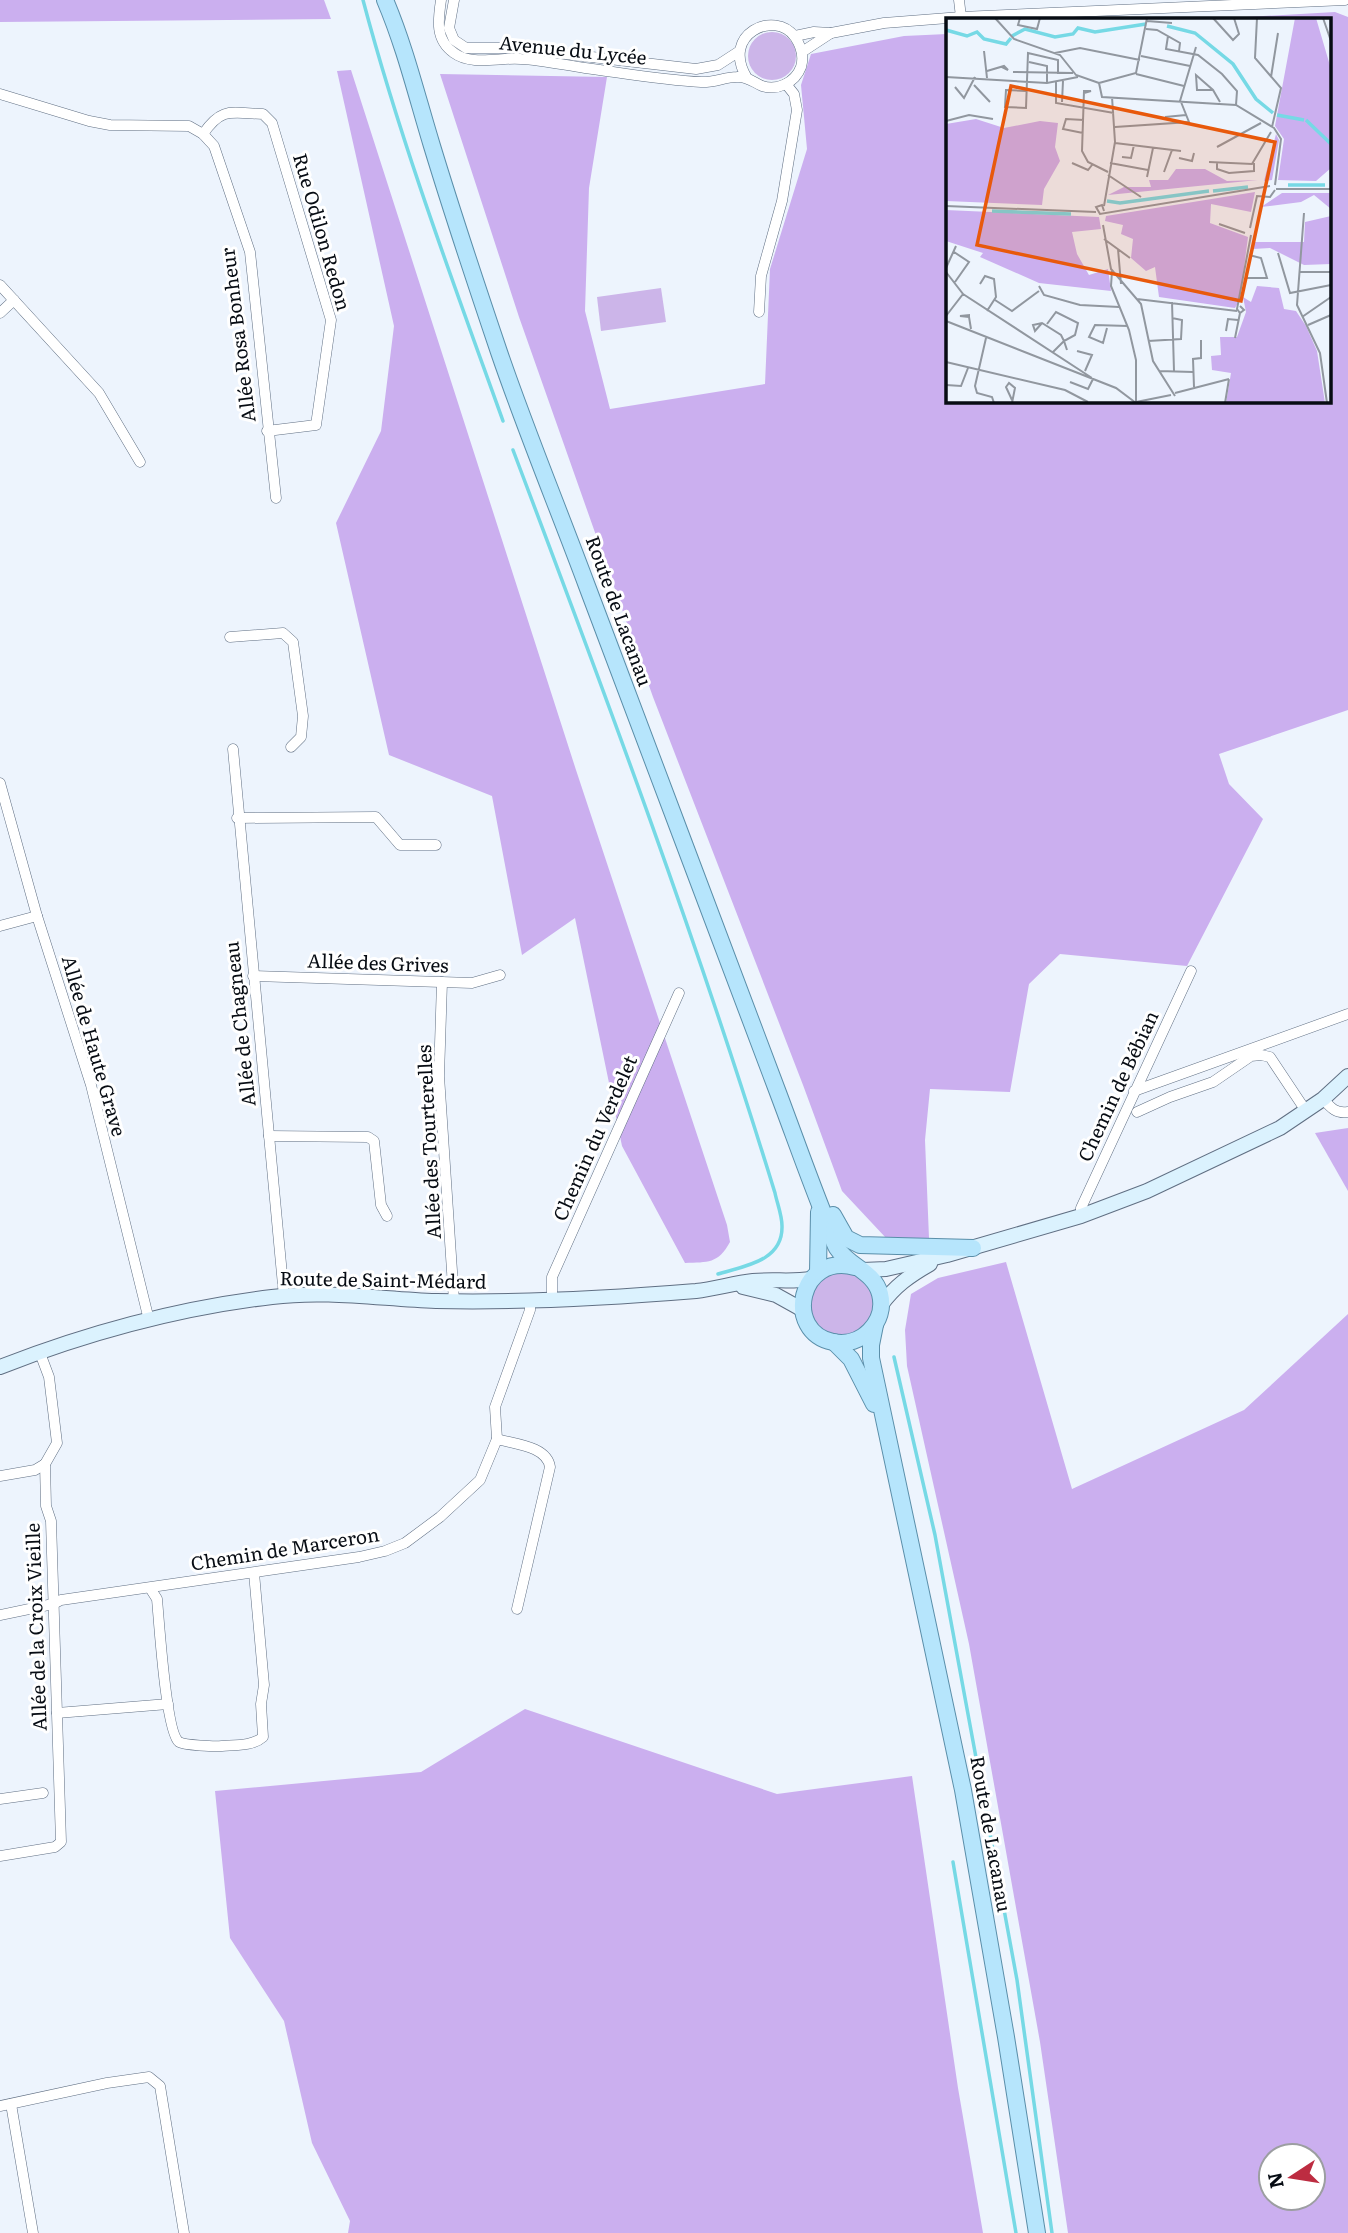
<svg xmlns="http://www.w3.org/2000/svg" width="1348" height="2233" font-family="Literata,serif">
  <style>
    .green { fill: #ccb5e9 }
    .forest { fill: #cbafef; fill-rule: evenodd }
    .lines { fill: none; stroke-linecap: round; stroke-linejoin: round }
    .stream { stroke: #76d9e5; stroke-width: 3.5 }
    .street-casing { stroke: #606f83; stroke-width: 11 }
    .secondary-casing { stroke: #606f83; stroke-width: 16 }
    .primary-casing { stroke: #5a8ea9; stroke-width: 18 }
    .street { stroke: #fff; stroke-width: 10 }
    .secondary { stroke: #dbf2fe; stroke-width: 14 }
    .primary { stroke: #b6e5fc; stroke-width: 16 }
    .labels { text-anchor: middle; stroke-width: 6; stroke-linejoin: round; paint-order: stroke }
    .street-label { font-size: 19px; fill: #070c13; stroke: #fff }
    .inset-river { fill: none; stroke: #76d9e5; stroke-width: 3.5 }
    .inset-road { fill: none; stroke: #91979f; stroke-width: 2 }
    .view { fill: #e8590c; fill-opacity: 0.15; stroke: #e8590c; stroke-width: 3.5 }
    .inset-edge { fill: none; stroke: #070c13; stroke-width: 3.5 }
  </style>
  <rect width="100%" height="100%" fill="#edf4fd"/>
  <g class="green">
    <circle cx="772" cy="56" r="24"/>
    <polygon points="661,288 666,322 601,331 597,297"/>
    <circle cx="842" cy="1304" r="32"/>
  </g>
  <g class="forest">
    <polygon points="0,0 324,0 331,19 0,22"/>
    <polygon points="1335,12 1348,17 1348,710 1219,754 1229,784 1263,819 1187,966 1060,954 1029,984 1010,1092 930,1089 925,1140 929,1238 886,1238 842,1191 803,1085 653,697 519,317 440,74 607,77 589,188 585,311 610,409 765,384 770,269 807,149 801,85 811,54 904,36 947,34 947,401 1329,401 1329,19 1212,19"/>
    <path d="M351 70 576 770 727 1225 730 1242C718 1264 708 1262 685 1263L622 1146 575 918 522 955 492 796 389 755 336 523 381 431 394 326 337 71Z"/>
    <polygon points="1348,1128 1348,1191 1315,1133"/>
    <path d="M1006 1262 1072 1489 1244 1410 1348 1314V2233H1068L1040 2042 969 1644 907 1366 905 1330 911 1294 938 1278ZM1271 2156H1313V2198H1271Z"/>
    <polygon points="525,1709 777,1794 912,1776 958,2088 983,2233 348,2233 350,2221 312,2143 284,2021 230,1938 215,1791 421,1772"/>
  </g>
  <g class="lines">
    <g class="stream">
      <path d="M363 0C401 143 453 282 503 421"/>
      <path d="M513 450C606 696 698 942 775 1193 777 1203 782 1215 782 1226 783 1261 745 1266 718 1274"/>
      <polyline points="894,1357 935,1535 1017,1980 1052,2233"/>
      <polyline points="953,1862 1016,2233"/>
    </g>
    <defs>
      <g id="street">
        <path d="M441 0C438 20 435 40 454 53 471 66 501 57 521 59 542 60 564 65 585 68 623 73 662 80 701 82 713 83 725 77 737 77 747 76 753 82 762 86 777 91 795 83 801 67 804 57 801 46 795 37 775 9 720 34 747 78"/>
        <polyline points="454,0 449,28 454,40 466,48 514,48 696,69 718,65 738,52"/>
        <polyline points="959,0 961,17"/>
        <polyline points="795,36 814,32 831,33 884,23 961,17 1345,0"/>
        <polyline points="802,52 831,33"/>
        <polyline points="0,94 89,121 110,125 189,126 203,134 214,146 250,252 276,498"/>
        <path d="M203 134C222 106 232 113 263 114L272 123 331 320 316 425 267 431"/>
        <polyline points="0,285 99,393 140,462"/>
        <polyline points="759,312 761,276 782,201 797,110 794,94 786,84"/>
        <polyline points="0,313 14,300"/>
        <polyline points="230,637 283,633 293,642 303,716 301,737 291,747"/>
        <polyline points="233,749 284,1296"/>
        <polyline points="0,783 37,916 91,1085 149,1320"/>
        <polyline points="237,818 376,817 400,845 436,845"/>
        <polyline points="0,926 37,916"/>
        <polyline points="253,976 472,983 500,975"/>
        <polyline points="442,982 439,1076 454,1301"/>
        <polyline points="1134,1091 1348,1014"/>
        <path d="M1323 1099C1331 1108 1336 1114 1348 1112"/>
        <polyline points="1137,1112 1170,1097 1213,1082 1251,1056 1261,1055 1270,1057 1306,1111"/>
        <polyline points="269,1136 368,1137 374,1141 381,1205 387,1216"/>
        <polyline points="1081,1216 1081,1208 1191,971"/>
        <polyline points="552,1299 552,1277 679,993"/>
        <path d="M497 1439C514 1444 547 1446 550 1467L517 1609"/>
        <polyline points="0,1476 35,1470 45,1464"/>
        <path d="M150 1588 157 1599C159 1620 166 1733 179 1742 184 1745 215 1747 222 1746 236 1745 253 1746 263 1737L261 1704 264 1685 254 1573"/>
        <polyline points="0,1615 53,1604 61,1600 359,1557 385,1551 405,1543 440,1517 480,1480 497,1439 495,1407 530,1310 530,1300"/>
        <polyline points="57,1713 168,1704"/>
        <polyline points="0,1799 43,1793"/>
        <polyline points="0,1856 55,1847 61,1842 51,1521 46,1506 45,1464 57,1443 49,1377 40,1353"/>
        <polyline points="11,2104 33,2233"/>
        <polyline points="0,2106 107,2083 149,2077 160,2086 184,2233"/>
      </g>
      <g id="secondary">
        <polyline points="863,1270 886,1269 947,1255 1081,1216 1147,1191 1280,1128 1323,1099 1348,1076"/>
        <polyline points="743,1287 776,1295 803,1310"/>
        <path d="M881 1305C895 1286 909 1276 930 1264"/>
        <path d="M0 1367C87 1333 179 1308 272 1297 326 1290 381 1299 436 1301 522 1303 610 1298 696 1291 715 1289 734 1283 753 1281 773 1279 792 1282 811 1279"/>
      </g>
      <g id="primary">
        <path d="M385 0C405 47 417 97 432 146 453 215 476 284 499 352 526 431 558 508 587 586 650 754 714 922 777 1090 794 1135 810 1181 828 1225 831 1233 833 1241 837 1248 849 1267 874 1271 880 1294 887 1322 861 1348 833 1342 783 1332 799 1252 855 1267"/>
        <polyline points="833,1215 846,1238 860,1245 973,1248"/>
        <polyline points="818,1272 819,1212"/>
        <polyline points="875,1325 871,1345 871,1358 963,1790 1006,2037 1037,2233"/>
        <polyline points="834,1342 851,1359 874,1404"/>
      </g>
    </defs>
    <use href="#street" class="street-casing"/>
    <use href="#secondary" class="secondary-casing"/>
    <use href="#primary" class="primary-casing"/>
    <use href="#street" class="street"/>
    <use href="#secondary" class="secondary"/>
    <use href="#primary" class="primary"/>
  </g>
  <g class="labels">
    <g class="street-label">
      <text transform="translate(573 50) rotate(6)" y="7">Avenue du Lycée</text>
      <text transform="translate(322 232) rotate(74)" y="7">Rue Odilon Redon</text>
      <text transform="translate(238 335) rotate(-97)" y="7">Allée Rosa Bonheur</text>
      <text transform="translate(619 611) rotate(70)" y="7">Route de Lacanau</text>
      <text transform="translate(378 963) rotate(2)" y="7">Allée des Grives</text>
      <text transform="translate(240 1024) rotate(-96)" y="7">Allée de Chagneau</text>
      <text transform="translate(94 1046) rotate(74)" y="7">Allée de Haute Grave</text>
      <text transform="translate(1118 1086) rotate(-65)" y="7">Chemin de Bébian</text>
      <text transform="translate(595 1138) rotate(-66)" y="7">Chemin du Verdelet</text>
      <text transform="translate(429 1142) rotate(-93)" y="7">Allée des Tourterelles</text>
      <text transform="translate(383 1280) rotate(1)" y="7">Route de Saint-Médard</text>
      <text transform="translate(285 1549) rotate(-9)" y="7">Chemin de Marceron</text>
      <text transform="translate(36 1627) rotate(-92)" y="7">Allée de la Croix Vieille</text>
      <text transform="translate(991 1834) rotate(80)" y="7">Route de Lacanau</text>
    </g>
  </g>
  <g transform="translate(946 18)">
    <rect width="385" height="385" fill="#edf4fd"/>
    <path d="M349 0H370L385 51V150L370 163 332 162 338 121 329 108ZM30 101 58 110 94 103 112 105 109 129 114 143 98 171 96 187 0 183V106ZM330 116 333 122 326 162 318 163ZM230 151H259L281 163 312 162 162 177 178 169H205L203 162H222ZM309 174 305 194 265 186 264 205 302 219 294 281 289 290 213 279 209 249 200 253 185 240 187 221 175 216 177 207 159 203 160 198ZM336 175H385V191L368 177 355 184 315 189ZM0 192 153 199 155 211 126 214 131 236 143 257 162 251 165 273 93 265 34 239 37 235 0 223ZM385 198V246L358 247 324 230 307 231V224H358L359 204ZM311 268 333 270 338 291 350 293 360 308 371 333 379 385H280L285 355 266 352 265 338 275 337 274 319H291L300 294 297 279 305 284Z" fill="#cbafef"/>
    <path class="inset-river" d="M221 8 249 15 287 46 310 81 327 95M0 12 21 18 31 14 38 21 60 26 65 20M66 18 79 11 109 19 127 16 132 10 149 14 200 6M331 97 358 102M360 102 385 126M342 167H379M267 173 302 169M161 183 174 185 263 173M46 193 125 196"/>
    <path class="inset-road" d="M49 0 68 21 114 37 130 57 153 65M74 0 72 7 91 11 94 0M267 0 287 22 293 16 288 0M311 0 309 40 335 70 326 109M377 0 385 23M201 3 226 5M200 11 211 12 234 25 233 33M222 18 220 31 252 37 276 56 291 73 290 87M38 33 41 60M109 35 134 30 194 42M195 38 244 48M83 44 101 48V65M41 53 58 48 62 52 56 49M67 54 127 55M190 56 238 68M0 59 101 65 132 59M325 59 332 15M110 64V85L168 95M153 65 156 79 290 87 328 110 335 121 329 167M153 65 190 55 201 0M28 67 44 84M9 69 18 80 29 59M267 72H251L250 57 267 72 274 84M80 73 60 72 59 89 80 90 82 35 112 42V56M138 75 145 73H138L136 133 142 144 162 154M234 83 250 29M116 84 117 63M219 99 240 97M0 103 23 97 47 101M169 109 243 104 235 84M137 115 117 111 120 101 138 102M169 125 235 133M271 129 315 105M176 139 185 140 188 127M233 140 246 143 248 135M263 144 306 146 325 114M126 145 142 152 146 147M164 145 202 152M271 145V151L283 155 308 153V145M218 154 226 132M162 157 195 179M201 159 207 130M330 171H385M0 188 150 194M158 188 169 124 166 79M158 193 156 187 150 189 154 196 324 168M358 195 351 287 374 335 381 385M273 206 299 215M157 207 165 251 195 286 207 343 229 378M304 210 311 178 324 179 329 172M158 221 184 240M172 231 175 266M8 234 23 244 9 264M332 235 344 275 385 267M0 250 10 228M166 253 165 268 183 312 190 342V384M0 254 17 276 0 298M354 254H385M299 260H321L315 240 303 237M34 266 39 258 48 261 50 279 41 293M93 268 98 277 134 287 173 289M17 276 146 360M191 281 291 293M49 282 66 293 93 273M226 284 228 353M294 288 298 292 294 295 291 291 305 217M23 299 14 298 23 297V299L25 311M356 299 385 279M0 303 170 370 190 385M96 305 89 313 87 307 96 305 115 317 118 323 107 334M101 306 110 294 132 305 129 317 118 323 121 332M362 307 385 297M161 310 157 325 143 319 149 307 182 308M280 313 282 301 292 302M40 320 29 368 31 375 46 379 48 385M289 320 294 295M202 323 235 321 236 302 226 300M131 333 146 337 139 353M0 344 119 372 142 384M213 353 247 354M124 364 142 371 147 361M0 367 15 368 22 350M248 369 247 341 255 340V322M229 375 283 361M190 384 225 377M66 385 69 370 63 365 60 369 66 382M279 385 283 361"/>
    <path class="view" d="M65 68 329 124 295 283 31 227Z"/>
    <rect width="385" height="385" class="inset-edge"/>
  </g>
  <g transform="translate(1292 2177) rotate(258)"><circle r="33" fill="#ffffff" stroke="#9c9ea1" stroke-width="2"/>
  <path d="M0-5L12 26L0 18L-12 26Z" fill="#bd2c41"/>
  <text y="-10" font-size="19" font-weight="bold" text-anchor="middle" fill="#070c13">N</text>
  </g>
</svg>
